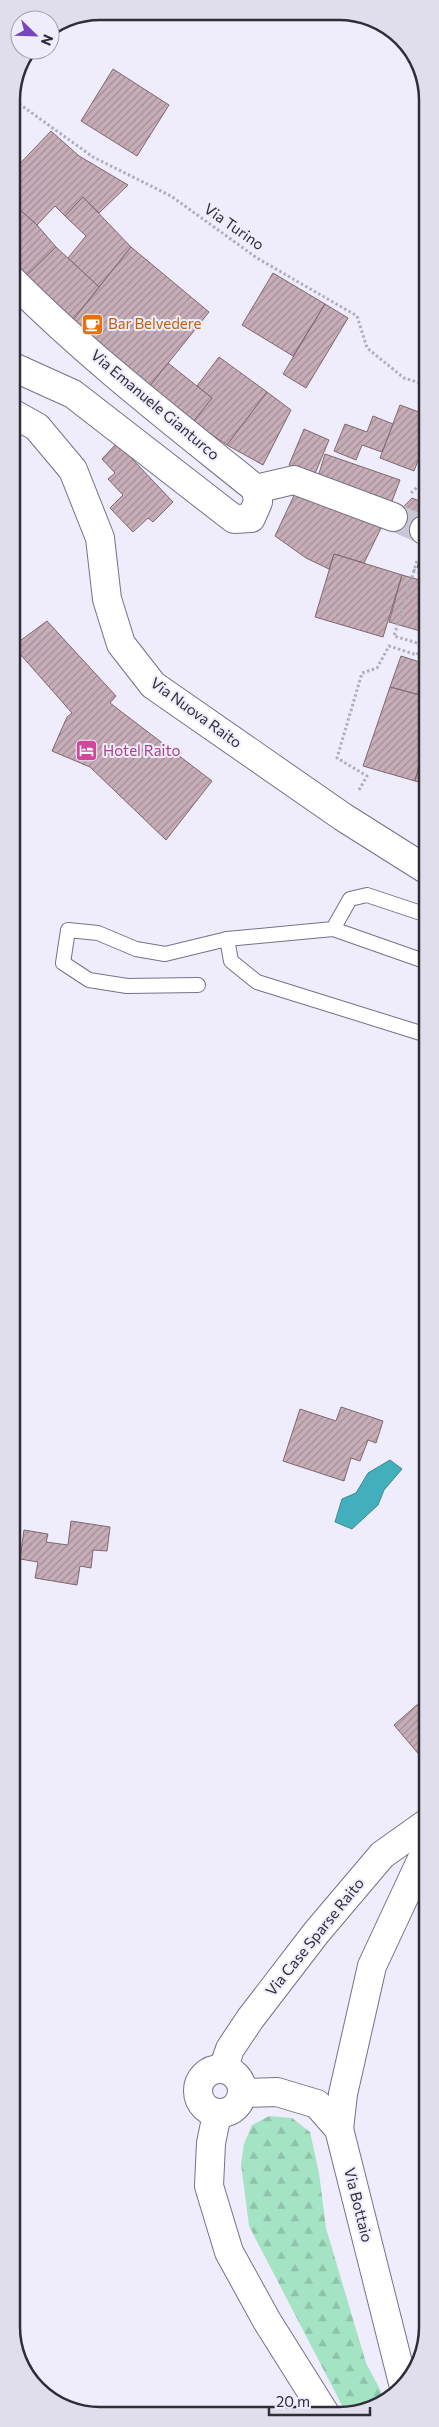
<svg xmlns="http://www.w3.org/2000/svg" width="439" height="2427" font-family="Commissioner,sans-serif">
  <style>
    .forest { fill: url(#forest-firs) }
    .water { fill: #43afbc; stroke: #3d8894 }
    .building { fill: url(#building-hatch); stroke: #7f6772 }
    .lines { fill: none; stroke-linecap: round; stroke-linejoin: round }
    .street-tunnel { stroke: #c9c7d5; stroke-width: 28; stroke-dasharray: 28 14; stroke-linecap: butt }
    .lane-casing { stroke: #757287; stroke-width: 16 }
    .street-casing { stroke: #757287; stroke-width: 30 }
    .secondary-casing { stroke: #757287; stroke-width: 30 }
    .path { stroke: #b0aebb; stroke-width: 3; stroke-dasharray: 2.5 2.5; stroke-linecap: butt }
    .lane { stroke: #fff; stroke-width: 14 }
    .street { stroke: #fff; stroke-width: 28 }
    .secondary { stroke: #fff; stroke-width: 28 }
    .labels { text-anchor: middle; stroke-width: 4; stroke-linejoin: round; paint-order: stroke }
    .street-label { font-size: 15px; fill: #2f2e37; stroke: #efedfc }
    .food-label { font-size: 15px; fill: #c56008; stroke: #efedfc; text-anchor: start }
    .hotel-label { font-size: 15px; fill: #b23c85; stroke: #efedfc; text-anchor: start }
    .rim { fill: none; stroke: #2f2e37; stroke-width: 2.5 }
  </style>
  <defs>
    <pattern id="forest-firs" width="22" height="20" patternUnits="userSpaceOnUse" patternTransform="scale(1.25)"><rect width="22" height="20" fill="#a4e3c4"/><path d="M5 1l3.5 6h-7zM16 11l3.5 6h-7z" fill="#8ec3a9"/></pattern>
    <pattern id="building-hatch" width="6" height="6" patternUnits="userSpaceOnUse" patternTransform="scale(1.25)"><rect width="6" height="6" fill="#c7adb8"/><path d="M-1 1l2-2M0 6l6-6M5 7l2-2" fill="none" stroke="#a28d96"/></pattern>
  </defs>
  <rect width="100%" height="100%" fill="#efedfc"/>
  <polygon class="forest" points="269,2116 292,2118 310,2132 319,2173 326,2228 366,2363 384,2397 350,2415 347,2415 249,2226 241,2164 244,2144 252,2125"/>
  <polygon class="water" points="390,1460 402,1469 384,1490 378,1505 352,1529 335,1522 342,1499 356,1493 368,1473"/>
  <g class="building">
    <polygon points="113,69 169,105 137,156 81,121"/>
    <polygon points="51,131 79,156 128,185 99,213 83,197 65,216 55,206 37,225 11,202 11,173"/>
    <polygon points="83,197 131,247 99,287 68,258 86,236 65,216"/>
    <polygon points="11,202 37,225 56,247 25,277 11,263"/>
    <polygon points="56,247 99,287 73,320 25,277"/>
    <polygon points="131,247 209,312 149,387 73,320"/>
    <polygon points="273,273 325,304 293,356 242,325"/>
    <polygon points="325,304 348,318 306,388 283,374"/>
    <polygon points="219,357 267,392 227,445 193,422 212,398 197,386"/>
    <polygon points="168,363 212,398 193,422 149,387"/>
    <polygon points="267,392 291,410 263,465 227,445"/>
    <polygon points="400,405 427,415 427,437 414,471 380,458"/>
    <polygon points="373,416 393,424 382,452 362,445 356,460 334,451 345,424 367,432"/>
    <polygon points="304,429 329,440 314,476 289,465"/>
    <polygon points="117,443 173,502 153,522 148,518 133,532 110,508 123,495 108,479 115,473 102,459"/>
    <polygon points="325,454 400,480 389,509 316,483"/>
    <polygon points="298,487 383,524 364,563 334,554 329,569 306,558 275,536"/>
    <polygon points="412,498 427,504 427,523 419,540 386,525"/>
    <polygon points="426,544 427,545 427,571 417,567"/>
    <polygon points="334,554 402,575 383,637 315,617"/>
    <polygon points="402,575 427,582 427,633 389,622"/>
    <polygon points="47,621 116,696 110,703 212,781 166,840 90,767 52,751 67,717 72,713 13,646"/>
    <polygon points="401,656 426,664 427,658 427,697 390,687"/>
    <polygon points="390,687 427,697 427,736 415,781 363,766"/>
    <polygon points="426,741 427,742 427,784 415,781"/>
    <polygon points="341,1407 383,1421 376,1443 368,1440 360,1461 351,1458 344,1481 283,1461 300,1409 336,1421"/>
    <polygon points="71,1521 110,1527 107,1551 93,1550 91,1568 80,1566 77,1585 35,1578 38,1562 20,1559 24,1530 48,1534 46,1542 68,1545"/>
    <polygon points="427,1696 427,1764 394,1725"/>
  </g>
  <g class="lines">
    <polyline class="street-tunnel" points="393,517 424,530"/>
    <defs>
      <g id="lane">
        <polyline points="333,929 427,962"/>
        <polyline points="227,939 333,929 350,899 367,895 427,915"/>
        <polyline points="198,985 127,986 89,980 63,963 68,930 98,933 136,949 165,954 227,939 231,961 257,982 427,1035"/>
      </g>
      <g id="street">
        <polyline points="256,489 294,480 393,517"/>
        <polyline points="424,530 427,531"/>
      </g>
      <g id="secondary">
        <path d="M11 279C86 355 173 422 256 489L258 502 251 518 234 519 73 394 11 366"/>
        <polyline points="12,413 37,427 73,470 100,538 107,599 121,644 153,685 343,817 427,870"/>
        <circle cx="220" cy="2091" r="22"/>
        <polyline points="223,2069 230,2049 250,2019 316,1933 382,1855 427,1823"/>
        <polyline points="242,2093 277,2092 317,2104 339,2129 404,2387"/>
        <polyline points="217,2114 211,2143 209,2186 229,2252 267,2321 326,2415"/>
        <polyline points="339,2129 343,2094 372,1966 427,1848"/>
      </g>
    </defs>
    <use href="#lane" class="lane-casing"/>
    <use href="#street" class="street-casing"/>
    <use href="#secondary" class="secondary-casing"/>
    <g class="path">
      <polyline points="11,98 93,157 171,196 257,258 357,316 367,348 404,378 427,385"/>
      <polyline points="411,493 427,478"/>
      <polyline points="417,561 394,636 427,646"/>
      <polyline points="413,570 427,576"/>
      <polyline points="359,790 367,776 337,758 362,673 377,668 389,646 417,655 422,645"/>
    </g>
    <use href="#lane" class="lane"/>
    <use href="#street" class="street"/>
    <use href="#secondary" class="secondary"/>
  </g>
  <defs>
    <symbol id="cafe-square" viewBox="-11 -11 22 22"><rect x="-9" y="-9" width="18" height="18" rx="4" fill="#e8710a" stroke="#efedfc"/><path d="M-5.5-4.5H6V0H3Q3 3.5 0 3.5H-2.5Q-5.5 3.5-5.5 0ZM3-3.2v2h1.7v-2ZM-6 4.5H4V6H-6Z" fill="#fff"/></symbol>
    <symbol id="hotel-square" viewBox="-11 -11 22 22"><rect x="-9" y="-9" width="18" height="18" rx="4" fill="#d1479c" stroke="#efedfc"/><path d="M-6-4.5h1.5V1H6V5H4.5V3h-9V5H-6ZM-4 0a1.8 1.8 0 1 1 3.6 0ZM.5 0V-2.5h3Q6-2.5 6 0Z" fill="#fff"/></symbol>
  </defs>
  <g fill-rule="evenodd">
    <use href="#cafe-square" x="80" y="312" width="25" height="25"/>
    <use href="#hotel-square" x="74" y="738" width="25" height="25"/>
  </g>
  <g class="labels">
    <g class="street-label">
      <text transform="translate(234 227) rotate(35)" y="5">Via Turino</text>
      <text transform="translate(155 405) rotate(40)" y="5">Via Emanuele Gianturco</text>
      <text transform="translate(196 713) rotate(36)" y="5">Via Nuova Raito</text>
      <text transform="translate(315 1937) rotate(-51)" y="5">Via Case Sparse Raito</text>
      <text transform="translate(358 2205) rotate(76)" y="5">Via Bottaio</text>
    </g>
    <g class="food-label">
      <text x="108" y="329">Bar Belvedere</text>
    </g>
    <g class="hotel-label">
      <text x="103" y="756">Hotel Raito</text>
    </g>
  </g>
  <path d="M0 0H439V2427H0ZM100 20H339A80 80 0 0 1 419 100V2327A80 80 0 0 1 339 2407H100A80 80 0 0 1 20 2327V100A80 80 0 0 1 100 20Z" fill="#e0deec" fill-rule="evenodd"/>
  <path class="rim" d="M100 20H339A80 80 0 0 1 419 100V2327A80 80 0 0 1 339 2407H100A80 80 0 0 1 20 2327V100A80 80 0 0 1 100 20Z"/>
  <g transform="translate(35 35) rotate(113)"><circle r="24" fill="#efedfc" stroke="#a2a1ad"/>
  <path d="M0-4L9 19L0 12L-9 19Z" fill="#7945bc"/>
  <text y="-8" font-size="14" font-weight="bold" text-anchor="middle" fill="#2f2e37">N</text>
  </g>
  <path d="M269 2407v8h101v-8" fill="none" stroke="#2f2e37" stroke-width="2.5"/>
  <text x="276" y="2407" font-size="15" fill="#2f2e37" stroke="#efedfc" stroke-width="4" paint-order="stroke">20 m</text>
</svg>
